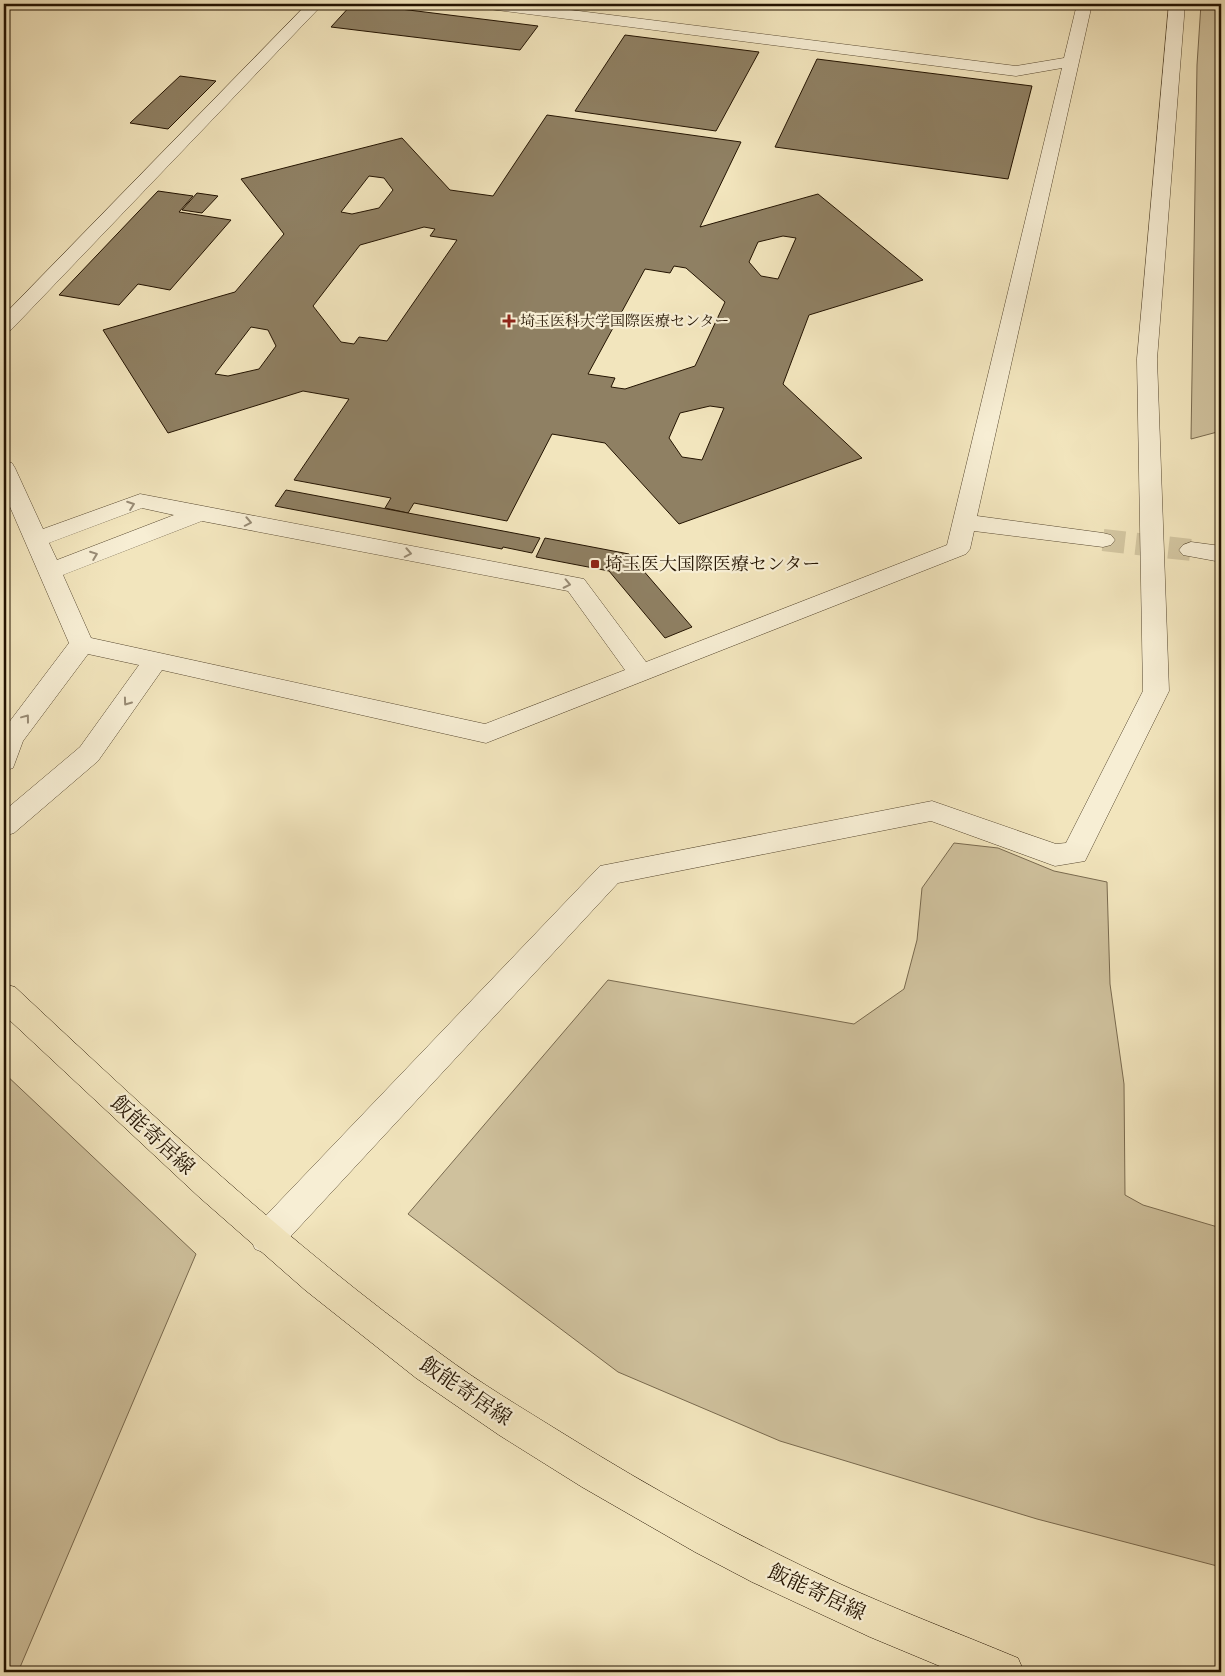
<svg xmlns="http://www.w3.org/2000/svg" width="1225" height="1676" font-family="Alegreya,'Noto Serif JP',serif">
  <style>
    .green { fill: #cfc19d; stroke: #796a4f }
    .building { fill: #8f8063; stroke: #231301; fill-rule: evenodd }
    .lines { fill: none; stroke-linecap: round; stroke-linejoin: round }
    .minor-tunnel { stroke: #d3c6a1; stroke-width: 22; stroke-dasharray: 22 11; stroke-linecap: butt }
    .minor-casing { stroke: #574830; stroke-width: 1 }
    .major-casing { stroke: #231301; stroke-width: 1 }
    .minor { fill: #f7eed4; fill-rule: evenodd }
    .major { fill: #f2e5bd; fill-rule: evenodd }
    .oneway { stroke: #988b75 }
    .poi-dot { fill: #8f2418; stroke: #f7eed4; stroke-width: 2 }
    .labels { text-anchor: middle; stroke-width: 4.5; stroke-linejoin: round; paint-order: stroke }
    .far-poi-label { font-size: 15px; fill: #231301; stroke: #f7eed4; text-anchor: start }
    .poi-label { font-size: 18px; fill: #231301; stroke: #f7eed4; text-anchor: start }
    .near-street-label { font-size: 21px; fill: #231301; stroke: #f7eed4 }
  </style>
  <rect width="100%" height="100%" fill="#f2e5bd"/>
  <filter id="stains"><feTurbulence type="fractalNoise" baseFrequency=".004" numOctaves="4"/><feColorMatrix values="0 0 0 0 .2 0 0 0 0 .09 0 0 0 0 .02 0 0 0 .5 -.17"/></filter>
  <radialGradient id="worn" r=".72"><stop offset=".6" stop-color="#630" stop-opacity="0"/><stop offset="1" stop-color="#630" stop-opacity=".3"/></radialGradient>
  <g class="green">
    <polygon points="1201,4 1221,4 1221,431 1191,439 1197,65"/>
    <polygon points="954,843 998,848 1054,871 1107,882 1110,984 1124,1084 1125,1195 1143,1205 1221,1228 1221,1567 1037,1519 780,1441 618,1372 408,1214 608,980 854,1024 904,989 917,940 922,888"/>
    <polygon points="4,1073 196,1254 18,1672 4,1672"/>
  </g>
  <g class="building">
    <polygon points="352,4 360,4 538,26 520,50 331,27"/>
    <polygon points="625,35 759,52 716,131 575,111"/>
    <polygon points="817,59 1032,86 1008,179 775,147"/>
    <polygon points="180,76 216,81 168,129 130,123"/>
    <path d="M547 115 741 142 700 227 818 194 923 280 809 315 783 384 862 458 679 524 605 443 552 434 507 521 414 503 408 513 385 508 391 498 294 480 349 399 303 391 168 433 103 330 235 292 284 234 241 179 402 138 450 190 493 196ZM369 176 384 178 393 190 379 208 352 214 341 212ZM424 227 435 229 430 236 457 240 387 341 359 337 354 344 341 342 313 306 360 245ZM783 236 796 238 778 279 761 276 749 262 758 242ZM674 266 686 268 725 302 695 366 625 389 611 387 615 378 588 374 645 269 670 273ZM251 327 268 330 276 346 259 369 228 376 215 374ZM710 406 724 408 702 460 682 457 669 438 680 413Z"/>
    <polygon points="158,191 193,196 179,212 231,220 170,290 138,284 119,305 59,295"/>
    <polygon points="197,193 218,196 202,213 182,210"/>
    <polygon points="286,490 408,513 540,538 532,553 503,547 502,549 275,506"/>
    <polygon points="545,538 629,554 692,627 665,638 609,571 536,557"/>
  </g>
  <g class="lines">
    <polyline class="minor-tunnel" points="1103,540 1191,550"/>
    <defs>
      <g id="minor">
        <polygon points="307,4 323,4 11,330 4,332 4,315"/>
        <path d="M481 4H523L1016 66 1064 58 1077 4H1092L977 516 1103 533 1111 535 1115 540 1111 545 1103 547 974 531 970 549 966 554 486 743 162 670 98 761 14 833 4 836V811L80 747 139 665 88 654 23 741 13 768 4 771V729L69 643 4 493V461L12 463 15 468 43 529 140 494 584 579 646 662 947 545 1062 68 1016 76 489 9 484 7ZM142 508 174 515 57 560 49 543ZM202 521 568 591 625 670 485 724 91 638 63 575Z"/>
        <polygon points="1169,4 1185,4 1157,359 1169,691 1085,861 1055,866 931,821 618,883 279,1249 267,1254 255,1249 250,1238 255,1227 600,866 932,801 1056,844 1066,843 1143,691 1137,359"/>
        <polygon points="1191,542 1221,546 1221,562 1183,555 1179,550 1183,545"/>
      </g>
      <path id="major" d="M4 984 15 987C152 1115 289 1244 441 1354 480 1383 522 1408 564 1434 652 1489 743 1539 838 1583 897 1610 958 1633 1018 1658L1024 1672H954L870 1637 752 1582 695 1552 582 1487 499 1435 416 1378 305 1290 199 1197 4 1015Z"/>
    </defs>
    <use href="#minor" class="minor-casing"/>
    <use href="#major" class="major-casing"/>
    <use href="#minor" class="minor"/>
    <use href="#major" class="major"/>
  </g>
  <defs><path id="oneway-chevron" d="M-2-3.5L2.5 0L-2 3.5" fill="none" stroke-width="1.6" stroke-linecap="round" stroke-linejoin="round" transform="scale(1.25)"/></defs>
  <g class="oneway">
    <use href="#oneway-chevron" transform="translate(131 505) rotate(-20)"/>
    <use href="#oneway-chevron" transform="translate(248 522) rotate(11)"/>
    <use href="#oneway-chevron" transform="translate(408 553) rotate(11)"/>
    <use href="#oneway-chevron" transform="translate(94 555) rotate(-21)"/>
    <use href="#oneway-chevron" transform="translate(567 584) rotate(12)"/>
    <use href="#oneway-chevron" transform="translate(127 702) rotate(126)"/>
    <use href="#oneway-chevron" transform="translate(26 718) rotate(-53)"/>
  </g>
  <g class="poi-dot">
    <path d="M506.5 313.5h5v5h5v5h-5v5h-5v-5h-5v-5h5z"/>
    <rect x="590" y="559" width="10" height="10" rx="2.5"/>
  </g>
  <g class="labels">
    <g class="far-poi-label">
      <text x="520" y="326">埼玉医科大学国際医療センター</text>
    </g>
    <g class="poi-label">
      <text x="605" y="570">埼玉医大国際医療センター</text>
    </g>
    <g class="near-street-label">
      <text transform="translate(153 1135) rotate(43)" y="7">飯能寄居線</text>
      <text transform="translate(466 1391) rotate(34)" y="7">飯能寄居線</text>
      <text transform="translate(817 1592) rotate(25)" y="7">飯能寄居線</text>
    </g>
  </g>
  <rect width="1225" height="1676" fill="none" stroke="#f2e5bd" stroke-width="20"/>
  <rect x="5" y="5" width="1215" height="1666" fill="none" stroke="#231301" stroke-width="2.5"/>
  <rect x="10" y="10" width="1205" height="1656" fill="none" stroke="#231301"/>
  <rect width="100%" height="100%" filter="url(#stains)"/>
  <rect width="100%" height="100%" fill="url(#worn)"/>
</svg>
